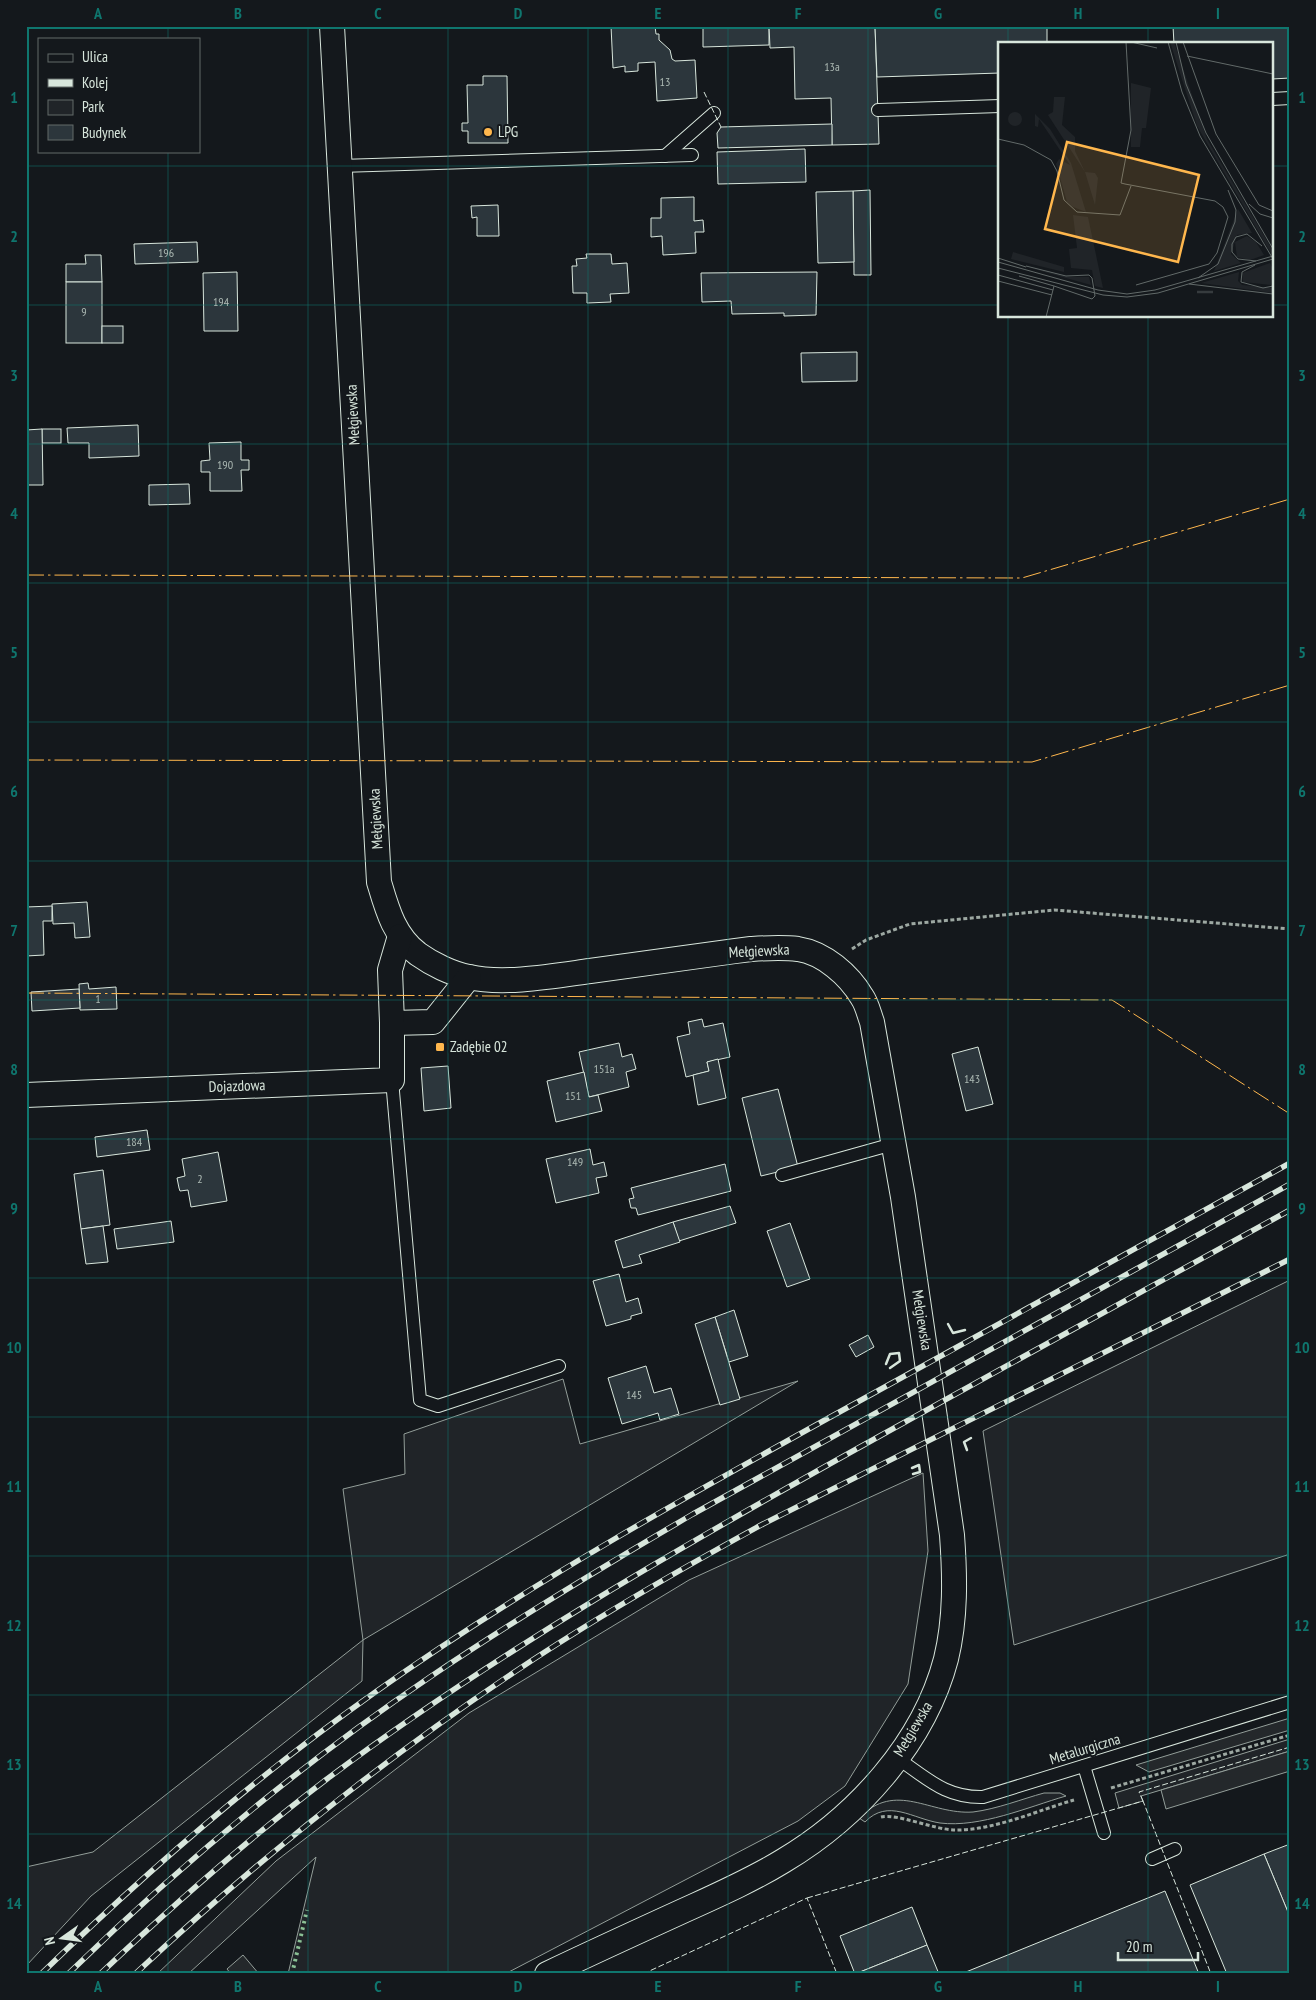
<svg xmlns="http://www.w3.org/2000/svg" width="1316" height="2000" font-family="'PT Sans Narrow',sans-serif">
  <style>
    .green { fill: #202428; stroke: #939e99 }
    .parking { fill: #24282b; stroke: #939e99 }
    .building { fill: #2c363c; stroke: #d8e6dc }
    .lines { fill: none; stroke-linecap: round; stroke-linejoin: round }
    .service-casing { stroke: #d8e6dc; stroke-width: 14 }
    .minor-casing { stroke: #d8e6dc; stroke-width: 26 }
    .path { stroke: #9da8a2; stroke-width: 3; stroke-dasharray: 4 2.5; stroke-linecap: butt }
    .service { stroke: #14181c; stroke-width: 12 }
    .minor { stroke: #14181c; stroke-width: 24 }
    .rail-casing { stroke: #d8e6dc; stroke-width: 5.5 }
    .rail { stroke: #14181c; stroke-width: 4; stroke-dasharray: 11; stroke-linecap: butt }
    .hedge { stroke: #8ac095; stroke-width: 4; stroke-dasharray: 2.5 4; stroke-linecap: butt }
    .fence { stroke: #d8e6dc; stroke-width: 1; stroke-dasharray: 6 2.5; stroke-linecap: butt }
    .wall { stroke: #d8e6dc; stroke-width: 2.5 }
    .power { stroke: #ffb74d; stroke-width: 1; stroke-dasharray: 18 4 2.5 4; stroke-linecap: butt }
    .grid { fill: none; stroke: #0f766e; stroke-width: 1; stroke-opacity: 0.55 }
    .poi-dot { fill: #ffb74d; stroke: #14181c; stroke-width: 2 }
    .labels { text-anchor: middle; stroke-width: 4; stroke-linejoin: round; paint-order: stroke }
    .number-label { font-size: 12px; fill: #adbab4 }
    .poi-label { font-size: 15px; fill: #d8e6dc; stroke: #14181c; text-anchor: start }
    .street-label { font-size: 15px; fill: #d8e6dc; stroke: #14181c }
    .inset-river { fill: none; stroke: #363b3e; stroke-width: 2.5 }
    .inset-road { fill: none; stroke: #626a69; stroke-width: 1 }
    .view { fill: #ffb74d; fill-opacity: 0.15; stroke: #ffb74d; stroke-width: 2.5 }
    .inset-edge { fill: none; stroke: #d8e6dc; stroke-width: 2.5 }
    .neatline { fill: none; stroke: #0f766e; stroke-width: 2 }
    .grid-label { font-size: 16px; text-anchor: middle; font-weight: bold; fill: #0f766e }
  </style>
  <rect width="100%" height="100%" fill="#14181c"/>
  <g class="green">
    <polygon points="1290,1280 1290,1554 1014,1645 983,1431"/>
    <polygon points="563,1379 580,1444 798,1381 363,1640 362,1681 91,1896 26,1966 26,1867 93,1852 363,1640 343,1489 405,1474 404,1434"/>
    <polygon points="923,1473 928,1551 908,1684 845,1786 798,1821 505,1974 288,1974 316,1857 188,1974 157,1974 276,1861 469,1713 689,1580"/>
    <polygon points="1290,1739 1290,1751 1141,1796 1143,1801 1119,1808 1115,1793"/>
    <path d="M1044 1793H1060L1066 1796C1028 1807 980 1828 940 1823 913 1819 888 1798 865 1822L859 1818C896 1780 930 1815 973 1812 997 1809 1022 1799 1044 1793Z"/>
  </g>
  <g class="parking">
    <polygon points="1290,1718 1290,1730 1149,1772 1136,1765"/>
    <polygon points="1290,1751 1290,1771 1166,1809 1161,1790"/>
    <polygon points="243,1955 259,1974 231,1974 227,1969"/>
  </g>
  <g class="building">
    <polygon points="611,26 655,26 656,34 659,34 659,40 670,50 672,59 675,61 695,60 697,98 657,101 655,62 638,63 638,71 625,72 625,66 613,68"/>
    <polygon points="703,26 769,26 769,45 703,47"/>
    <polygon points="769,26 875,26 879,144 832,145 831,98 795,99 794,47 770,48"/>
    <polygon points="875,26 1047,26 1047,44 1000,44 1000,73 877,77"/>
    <polygon points="1173,26 1290,26 1290,78 1272,79 1272,44 1174,44"/>
    <polygon points="483,76 507,76 508,143 468,143 468,131 462,131 462,123 468,123 467,85 483,85"/>
    <polygon points="832,124 832,145 718,148 717,133 721,127"/>
    <polygon points="805,149 806,182 718,184 717,152"/>
    <polygon points="870,190 871,275 854,275 853,191"/>
    <polygon points="853,191 854,262 818,263 816,192"/>
    <polygon points="694,197 694,221 703,220 704,232 695,232 696,253 663,255 662,236 651,237 651,218 661,218 661,198"/>
    <polygon points="498,205 499,236 477,236 477,217 472,218 471,206"/>
    <polygon points="197,242 198,262 135,264 134,244"/>
    <polygon points="586,254 611,254 612,264 627,263 629,293 610,294 611,302 587,303 587,293 573,293 572,266 577,266 576,259 587,258"/>
    <polygon points="85,255 101,255 102,282 66,282 66,264 86,264"/>
    <polygon points="237,272 238,331 204,331 203,273"/>
    <polygon points="817,272 816,315 784,316 784,313 732,314 731,301 702,302 701,273"/>
    <rect x="66" y="282" width="36" height="61"/>
    <rect x="102" y="326" width="21" height="17"/>
    <polygon points="857,352 857,381 802,382 801,353"/>
    <polygon points="138,425 139,456 89,458 89,443 68,443 67,428"/>
    <rect x="42" y="429" width="19" height="14"/>
    <polygon points="42,429 43,485 26,485 26,430"/>
    <polygon points="241,442 241,460 249,460 249,470 241,470 242,491 210,491 210,472 201,472 201,461 210,460 209,443"/>
    <polygon points="189,484 190,504 149,505 149,485"/>
    <polygon points="87,902 90,937 75,938 74,923 53,924 52,904"/>
    <polygon points="52,906 52,921 43,921 44,955 26,956 26,907"/>
    <polygon points="88,983 89,989 116,987 117,1009 80,1010 79,984"/>
    <polygon points="79,989 80,1008 32,1011 31,992"/>
    <polygon points="702,1019 704,1027 723,1023 730,1057 707,1062 709,1071 686,1077 677,1037 690,1034 688,1022"/>
    <polygon points="619,1043 622,1057 632,1054 636,1069 626,1072 629,1087 589,1097 579,1052"/>
    <polygon points="978,1047 993,1104 966,1111 952,1054"/>
    <polygon points="718,1059 726,1098 698,1105 693,1075 709,1071 707,1062"/>
    <polygon points="448,1066 451,1108 424,1111 421,1068"/>
    <polygon points="584,1072 589,1097 598,1095 602,1111 556,1122 547,1081"/>
    <polygon points="778,1089 798,1167 761,1176 742,1098"/>
    <polygon points="147,1130 150,1150 97,1157 95,1137"/>
    <polygon points="590,1149 593,1165 604,1162 607,1176 596,1178 599,1193 556,1203 546,1159"/>
    <polygon points="218,1152 227,1201 191,1207 188,1190 180,1191 179,1188 177,1178 185,1176 182,1159"/>
    <polygon points="725,1164 731,1191 638,1215 636,1208 631,1208 629,1199 634,1198 631,1188"/>
    <polygon points="103,1170 110,1225 81,1229 74,1174"/>
    <polygon points="730,1206 736,1223 679,1241 673,1222"/>
    <polygon points="171,1221 174,1242 117,1249 114,1229"/>
    <polygon points="673,1222 680,1242 639,1255 642,1263 623,1268 615,1241"/>
    <polygon points="790,1223 810,1279 787,1287 767,1231"/>
    <polygon points="103,1226 108,1262 86,1264 81,1229"/>
    <polygon points="619,1274 626,1302 638,1298 642,1313 631,1316 631,1319 606,1326 593,1281"/>
    <polygon points="734,1310 748,1356 729,1362 715,1317"/>
    <polygon points="715,1317 740,1399 720,1405 695,1324"/>
    <polygon points="868,1335 874,1347 856,1357 849,1345"/>
    <polygon points="646,1366 654,1393 671,1388 679,1414 660,1420 658,1413 622,1424 608,1378"/>
    <polygon points="1290,1844 1290,1917 1264,1854"/>
    <polygon points="1264,1854 1290,1917 1290,1974 1227,1974 1190,1885"/>
    <polygon points="1165,1891 1199,1974 961,1974"/>
    <polygon points="912,1907 927,1945 855,1974 840,1936"/>
    <polygon points="927,1945 939,1974 855,1974"/>
  </g>
  <g class="lines">
    <defs>
      <g id="service">
        <polyline points="1272,99 1290,98"/>
        <polyline points="878,110 1000,106"/>
        <polyline points="665,156 714,113"/>
        <polyline points="340,166 692,155"/>
        <polyline points="392,1080 420,1400 438,1406 559,1366"/>
        <polyline points="782,1175 893,1144"/>
        <path d="M897 1758C927 1778 945 1798 983 1797L1290 1702"/>
        <polyline points="1084,1766 1104,1833"/>
        <polyline points="1152,1859 1175,1849"/>
      </g>
      <g id="minor">
        <path d="M332 26 379 882C387 909 394 936 418 954 432 964 452 974 469 977 504 985 554 976 590 971 643 964 697 956 751 949 767 948 782 947 798 949 824 953 849 975 862 997 867 1004 869 1014 872 1022L903 1197 952 1535C955 1576 956 1618 946 1659 924 1743 857 1817 783 1861 752 1880 718 1895 685 1910 639 1931 593 1952 547 1974"/>
        <polyline points="392,1023 433,1022 469,977"/>
        <polyline points="26,1095 392,1080 392,1023 390,970 400,936"/>
      </g>
    </defs>
    <use href="#service" class="service-casing"/>
    <use href="#minor" class="minor-casing"/>
    <g class="path">
      <polyline points="852,949 866,940 910,924 1054,910 1290,929"/>
      <polyline points="1111,1788 1290,1735"/>
      <path d="M881 1817C897 1813 934 1830 956 1830 995 1830 1036 1811 1074 1800"/>
    </g>
    <use href="#service" class="service"/>
    <use href="#minor" class="minor"/>
    <defs>
      <g id="rail">
        <path d="M41 1974C145 1873 255 1777 374 1693 529 1583 696 1491 863 1399 1005 1321 1147 1242 1290 1163"/>
        <path d="M68 1974C180 1865 301 1764 430 1677 516 1619 604 1566 693 1514L1290 1184"/>
        <path d="M100 1974C173 1905 248 1839 327 1779 501 1649 689 1542 878 1437 1015 1361 1152 1286 1290 1210"/>
        <path d="M135 1974C255 1862 385 1758 522 1667 600 1615 681 1569 763 1524L1290 1259"/>
      </g>
    </defs>
    <use href="#rail" class="rail-casing"/>
    <use href="#rail" class="rail"/>
    <polyline class="hedge" points="292,1974 307,1910"/>
    <g class="fence">
      <polyline points="704,92 721,127"/>
      <polyline points="1143,1801 1139,1792 1290,1747"/>
      <polyline points="807,1898 1143,1801 1211,1974"/>
      <polyline points="643,1974 807,1898 837,1974"/>
    </g>
    <g class="wall">
      <polyline points="948,1324 953,1333 965,1330"/>
      <polyline points="886,1364 890,1354 899,1353 900,1361 890,1368"/>
      <polyline points="967,1450 964,1442 971,1438"/>
      <polyline points="912,1468 919,1465 920,1472 913,1474"/>
    </g>
    <g class="power">
      <polyline points="26,575 1022,578 1290,499"/>
      <polyline points="26,760 1032,762 1290,685"/>
      <polyline points="26,993 1112,1000 1290,1114"/>
    </g>
  </g>
  <path class="grid" d="M168 26V39M308 26V1974M448 26V1974M588 26V1974M728 26V1974M868 26V1974M1008 26V44M1148 26V44M168 151V1974M26 166H1000M1272 166H1290M26 305H1000M1272 305H1290M1008 316V1974M1148 316V1974M26 444H1290M26 583H1290M26 722H1290M26 861H1290M26 1000H1290M26 1139H1290M26 1278H1290M26 1417H1290M26 1556H1290M26 1695H1290M26 1834H1290"/>
  <g class="poi-dot">
    <circle cx="488" cy="132" r="5"/>
    <rect x="435" y="1042" width="10" height="10" rx="2.5"/>
  </g>
  <g class="labels">
    <g class="number-label">
      <text x="832" y="71">13a</text>
      <text x="665" y="86">13</text>
      <text x="166" y="257">196</text>
      <text x="221" y="306">194</text>
      <text x="84" y="316">9</text>
      <text x="225" y="469">190</text>
      <text x="98" y="1003">1</text>
      <text x="604" y="1073">151a</text>
      <text x="972" y="1083">143</text>
      <text x="573" y="1100">151</text>
      <text x="134" y="1146">184</text>
      <text x="575" y="1166">149</text>
      <text x="200" y="1183">2</text>
      <text x="634" y="1399">145</text>
    </g>
    <g class="poi-label">
      <text x="498" y="137">LPG</text>
      <text x="450" y="1052">Zadębie 02</text>
    </g>
    <g class="street-label">
      <text transform="translate(353 415) rotate(-93)" y="5">Mełgiewska</text>
      <text transform="translate(376 819) rotate(-93)" y="5">Mełgiewska</text>
      <text transform="translate(759 951) rotate(-3)" y="5">Mełgiewska</text>
      <text transform="translate(237 1086) rotate(-2)" y="5">Dojazdowa</text>
      <text transform="translate(922 1320) rotate(81)" y="5">Mełgiewska</text>
      <text transform="translate(913 1729) rotate(-59)" y="5">Mełgiewska</text>
      <text transform="translate(1085 1749) rotate(-17)" y="5">Metalurgiczna</text>
    </g>
  </g>
  <g transform="translate(998 42)">
    <rect width="275" height="275" fill="#14181c"/>
    <path d="M172 0H176L209 97 275 209V215L199 84ZM133 41 153 46 148 86H144L142 105H133ZM56 55H67L64 83 77 95V109L87 130 97 131 100 136 97 163 87 130 50 73 55 70ZM10 77a7 7 0 1 1 14 0a7 7 0 1 1-14 0ZM37 72 52 87 73 121 88 170 75 165 69 160 58 122 61 117 72 123 41 77 40 85 37 84ZM240 167 254 191 239 193 233 212 243 221 216 229ZM75 173 90 175 105 246 97 244 94 228 73 226 71 207 79 206ZM249 194 258 200 266 213 252 218 239 215 237 200ZM15 210 66 225V230L13 217ZM272 221 275 227 273 243 245 240 244 231ZM29 225 70 235H91L93 243ZM241 230 240 239 244 243 275 246V251L203 241Z" fill="#202428"/>
    <path class="inset-river" d="M199 250H215"/>
    <path class="inset-road" d="M133 0 159 6M170 0 184 50 202 94 275 217M178 0 188 42 208 91 275 207M185 0 218 92 261 163 275 169M189 14 275 32M0 97 26 103 53 118 59 129 66 158 79 170 122 173 133 144M127 142 217 159 225 165 230 175 219 211 211 222 138 243M127 142 123 141 133 88 128 0M251 162 262 172 275 176M0 216 28 225M258 219 240 217 234 210V202L238 195 249 192 264 204M0 220 100 248 129 252 157 248 275 214M257 223 244 230 243 240 265 246 275 244M28 224 68 234 91 233 94 236 97 254 94 257 56 244 48 275M0 226 105 253 129 255 160 251 275 217M0 233 55 248M21 234 56 244M200 236 220 222 237 180 238 168 230 148M0 239 54 253M191 242 275 252"/>
    <path class="view" d="M69 100 201 133 180 220 47 187Z"/>
    <rect width="275" height="275" class="inset-edge"/>
  </g>
  <rect width="1316" height="2000" fill="none" stroke="#14181c" stroke-width="55"/>
  <rect x="38" y="38" width="162" height="115" fill="#14181c" stroke="#626a69"/>
  <rect x="48" y="54" width="25" height="8" fill="#14181c" stroke="#626a69"/>
  <text x="82" y="62" font-size="15" fill="#d8e6dc">Ulica</text>
  <rect x="48" y="79" width="25" height="8" fill="#d8e6dc" stroke="#626a69"/>
  <text x="82" y="88" font-size="15" fill="#d8e6dc">Kolej</text>
  <rect x="48" y="100" width="25" height="15" fill="#202428" stroke="#626a69"/>
  <text x="82" y="112" font-size="15" fill="#d8e6dc">Park</text>
  <rect x="48" y="125" width="25" height="15" fill="#2c363c" stroke="#626a69"/>
  <text x="82" y="138" font-size="15" fill="#d8e6dc">Budynek</text>
  <g transform="translate(62 1938) rotate(256)" stroke="#14181c" stroke-width="4" paint-order="stroke">
  <path d="M0-4L9 19L0 12L-9 19Z" fill="#d8e6dc"/>
  <text y="-8" font-size="14" font-weight="bold" text-anchor="middle" fill="#d8e6dc">N</text>
  </g>
  <path d="M1118 1952v8h80v-8" fill="none" stroke="#d8e6dc" stroke-width="2.5"/>
  <text x="1126" y="1952" font-size="15" fill="#d8e6dc" stroke="#14181c" stroke-width="4" paint-order="stroke">20 m</text>
  <rect x="28" y="28" width="1260" height="1944" class="neatline"/>
  <g class="grid-label">
    <text x="98" y="19">A</text>
    <text x="238" y="19">B</text>
    <text x="378" y="19">C</text>
    <text x="518" y="19">D</text>
    <text x="658" y="19">E</text>
    <text x="798" y="19">F</text>
    <text x="938" y="19">G</text>
    <text x="1078" y="19">H</text>
    <text x="1218" y="19">I</text>
    <text x="14" y="103">1</text>
    <text x="1302" y="103">1</text>
    <text x="14" y="242">2</text>
    <text x="1302" y="242">2</text>
    <text x="14" y="381">3</text>
    <text x="1302" y="381">3</text>
    <text x="14" y="519">4</text>
    <text x="1302" y="519">4</text>
    <text x="14" y="658">5</text>
    <text x="1302" y="658">5</text>
    <text x="14" y="797">6</text>
    <text x="1302" y="797">6</text>
    <text x="14" y="936">7</text>
    <text x="1302" y="936">7</text>
    <text x="14" y="1075">8</text>
    <text x="1302" y="1075">8</text>
    <text x="14" y="1214">9</text>
    <text x="1302" y="1214">9</text>
    <text x="14" y="1353">10</text>
    <text x="1302" y="1353">10</text>
    <text x="14" y="1492">11</text>
    <text x="1302" y="1492">11</text>
    <text x="14" y="1631">12</text>
    <text x="1302" y="1631">12</text>
    <text x="14" y="1770">13</text>
    <text x="1302" y="1770">13</text>
    <text x="14" y="1909">14</text>
    <text x="1302" y="1909">14</text>
    <text x="98" y="1992">A</text>
    <text x="238" y="1992">B</text>
    <text x="378" y="1992">C</text>
    <text x="518" y="1992">D</text>
    <text x="658" y="1992">E</text>
    <text x="798" y="1992">F</text>
    <text x="938" y="1992">G</text>
    <text x="1078" y="1992">H</text>
    <text x="1218" y="1992">I</text>
  </g>
</svg>
